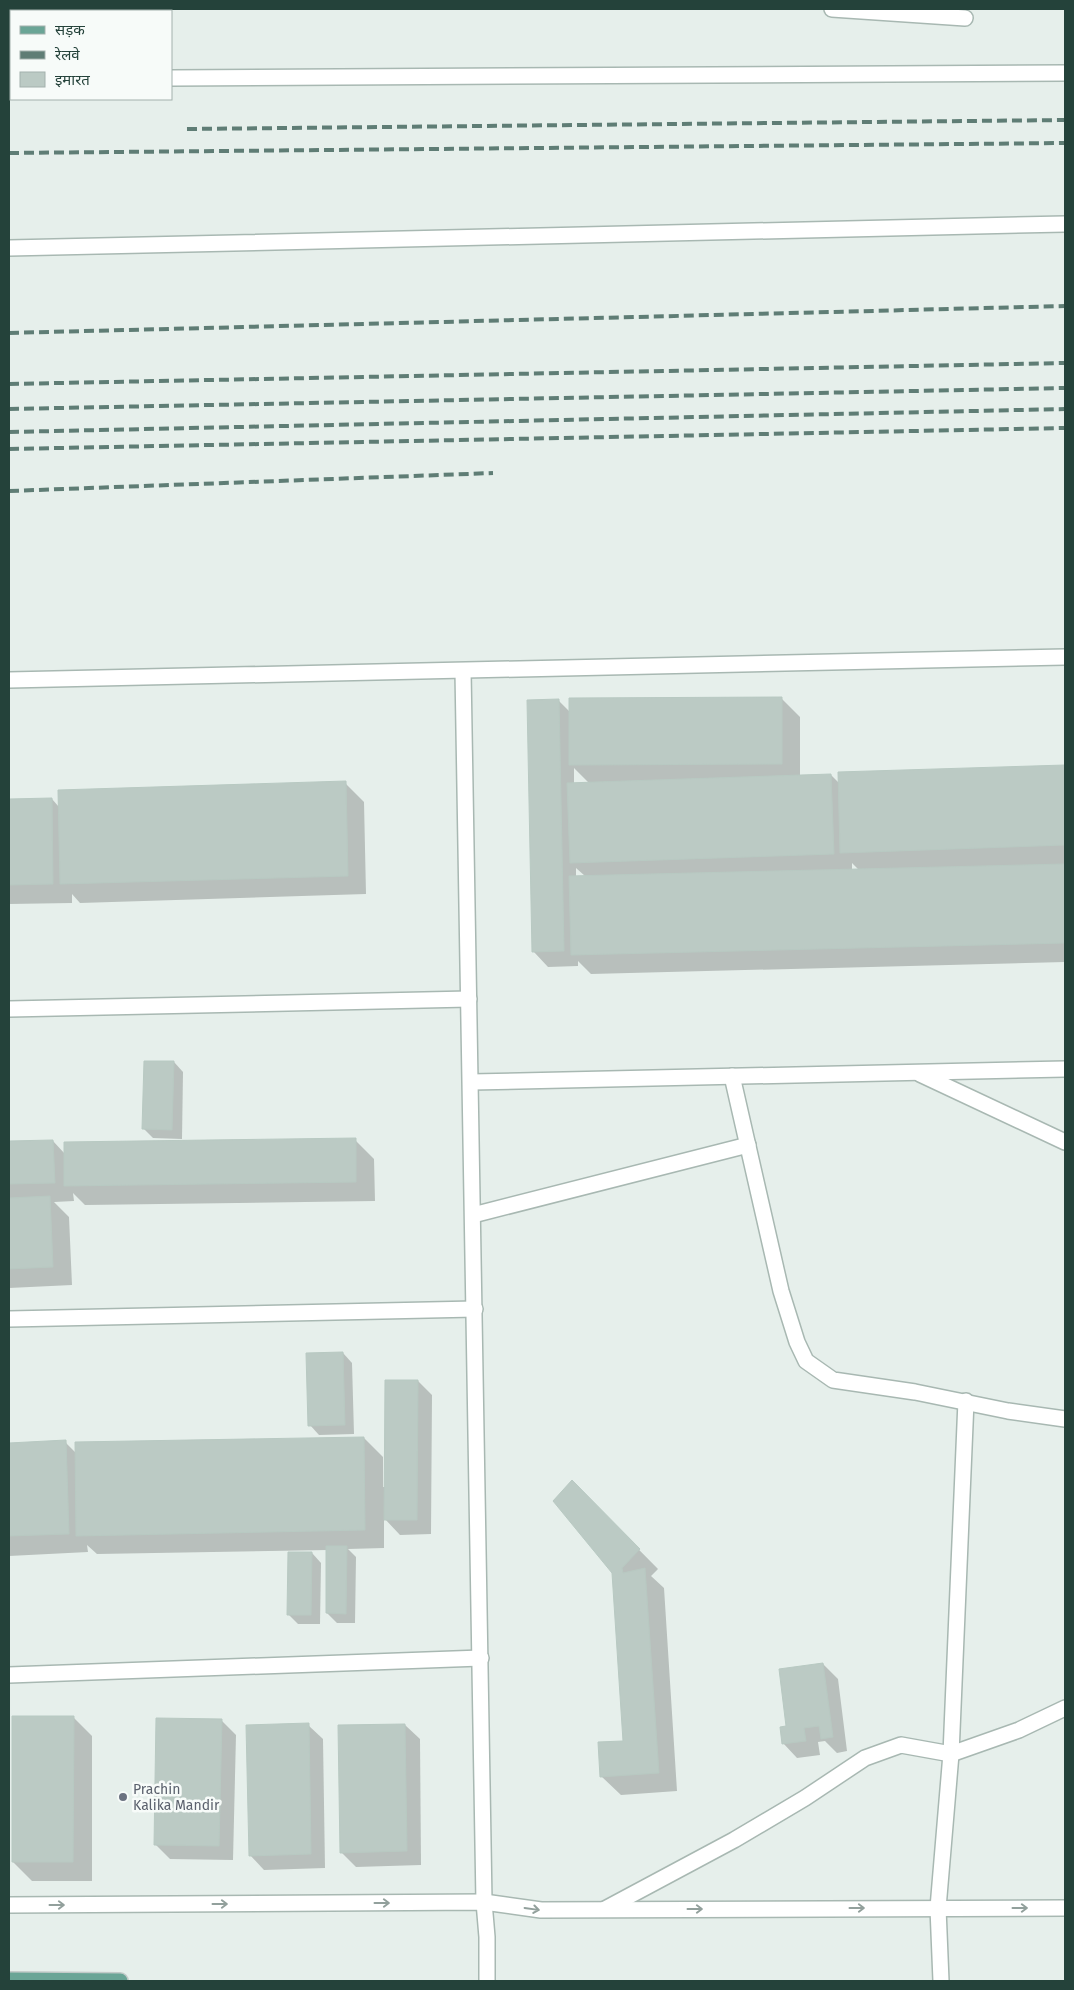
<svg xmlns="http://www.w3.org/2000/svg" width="1074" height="1990" font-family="'Fira Sans','Noto Sans Devanagari',sans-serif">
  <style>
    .shadow { fill: #0003; fill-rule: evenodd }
    .building { fill: #bbcac4; stroke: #b8c9c2 }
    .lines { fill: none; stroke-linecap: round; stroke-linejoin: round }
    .minor-casing { stroke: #a8b8b2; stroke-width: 18 }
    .major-casing { stroke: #c2cac8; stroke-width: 18 }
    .minor { stroke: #fff; stroke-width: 15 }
    .major { stroke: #6aa596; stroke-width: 15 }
    .rail { stroke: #5f7d75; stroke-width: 4; stroke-dasharray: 10 5; stroke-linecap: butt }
    .oneway { stroke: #92a09c }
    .worship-dot { fill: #6b7280; stroke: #f7fbf9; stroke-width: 2 }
    .labels { text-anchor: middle; stroke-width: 5; stroke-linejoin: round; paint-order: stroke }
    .worship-label { font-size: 14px; fill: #5b616d; stroke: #f7fbf9; text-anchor: start }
  </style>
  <rect width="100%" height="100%" fill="#e6efeb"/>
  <g class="shadow">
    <path d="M781 698 800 717V776L831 775 839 783V774L1065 766V962L591 974 578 961V966L548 967 534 952 528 701 558 700 571 713ZM574 768 589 783 574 784ZM852 863 859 870H852ZM576 868 585 876 576 877Z"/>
    <polygon points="345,783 364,802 366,894 80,903 72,894 72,903 9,904 9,800 52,799 59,807"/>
    <polygon points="174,1062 183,1072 182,1139 153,1138 144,1129"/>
    <polygon points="355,1140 374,1159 375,1201 85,1205 73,1193 74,1201 54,1202 69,1217 72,1285 9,1288 9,1143 53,1141 65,1154"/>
    <polygon points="343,1353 352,1363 354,1434 319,1435 310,1425"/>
    <polygon points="418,1381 432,1395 431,1534 400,1535 384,1518 384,1548 348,1549 356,1557 355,1623 337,1623 327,1613 328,1550 97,1554 87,1545 88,1552 9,1556 9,1444 65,1442 76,1453 364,1438 383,1457 383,1487 385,1487"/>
    <polygon points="572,1482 658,1569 651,1576 664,1588 677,1791 621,1795 601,1776 624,1742 613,1573"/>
    <polygon points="312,1553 321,1563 320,1624 298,1624 288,1614"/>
    <polygon points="823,1664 838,1679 847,1751 837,1753 825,1741 818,1742 820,1755 797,1758 783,1743 788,1727"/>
    <polygon points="73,1717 92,1736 92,1881 32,1881 13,1862"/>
    <polygon points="221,1720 236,1735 233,1860 170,1859 155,1844"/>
    <polygon points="308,1725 323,1739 325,1868 264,1870 250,1855"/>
    <polygon points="405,1725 420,1739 421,1865 356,1867 341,1852"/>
  </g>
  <g class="building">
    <polygon points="782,697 782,764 569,765 569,698"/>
    <polygon points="559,699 564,951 532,952 527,700"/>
    <polygon points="1065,765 1065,845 840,853 838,772"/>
    <polygon points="831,774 834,854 570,863 567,783"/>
    <polygon points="346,781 348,876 60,884 58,790"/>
    <polygon points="52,798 53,884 9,885 9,799"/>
    <polygon points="1065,864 1065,943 571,955 569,876"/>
    <polygon points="144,1061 174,1061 172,1130 142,1129"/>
    <polygon points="356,1138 356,1182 64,1186 64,1142"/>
    <polygon points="53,1140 55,1183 9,1184 9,1141"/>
    <polygon points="50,1196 53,1267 9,1269 9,1198"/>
    <polygon points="343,1352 345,1425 308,1426 306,1353"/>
    <polygon points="385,1380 418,1380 417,1520 384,1520"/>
    <polygon points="364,1437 365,1530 76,1536 75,1442"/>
    <polygon points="66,1440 69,1534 9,1536 9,1443"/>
    <polygon points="572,1480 640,1549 622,1568 623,1573 645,1568 659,1773 600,1777 598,1742 623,1741 612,1573 553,1501"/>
    <polygon points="326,1546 347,1546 346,1614 326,1613"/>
    <polygon points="288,1552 312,1552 311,1615 287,1615"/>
    <polygon points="823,1663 833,1737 821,1739 819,1726 804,1728 806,1741 782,1744 780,1727 786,1726 779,1669"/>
    <polygon points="12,1716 74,1716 73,1862 12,1862"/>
    <polygon points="156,1718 222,1719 219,1846 154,1845"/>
    <polygon points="309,1723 311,1854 249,1856 246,1725"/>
    <polygon points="405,1724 407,1851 340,1853 338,1725"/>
  </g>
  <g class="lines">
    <defs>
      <g id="minor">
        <polyline points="832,9 965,18"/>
        <polyline points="171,78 1065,73"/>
        <polyline points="9,79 11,79"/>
        <polyline points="9,248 1065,224"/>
        <polyline points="463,671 484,1902 487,1937 487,1981"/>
        <polyline points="9,680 1065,657"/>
        <polyline points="9,1009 469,999"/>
        <polyline points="920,1074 1065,1142"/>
        <polyline points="732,1076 781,1291 797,1342 806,1361 833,1380 915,1392 1008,1411 1065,1419"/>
        <polyline points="471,1082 1065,1069"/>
        <polyline points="473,1215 748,1145"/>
        <polyline points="9,1319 475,1309"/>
        <polyline points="9,1675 481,1658"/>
        <polyline points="9,1905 484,1902 541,1910 1065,1908"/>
        <polyline points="605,1909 734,1840 805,1798 865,1758 901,1745 951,1754 1019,1730 1065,1708"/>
        <polyline points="941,1981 938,1908 951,1754 966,1401"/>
      </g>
      <polyline id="major" points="9,1980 120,1981"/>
    </defs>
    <use href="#minor" class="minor-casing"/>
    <use href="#major" class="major-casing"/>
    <use href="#minor" class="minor"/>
    <use href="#major" class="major"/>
    <g class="rail">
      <polyline points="187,129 1065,120"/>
      <polyline points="9,153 1065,143"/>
      <polyline points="9,333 1065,306"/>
      <polyline points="9,384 1065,363"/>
      <polyline points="9,409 1065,388"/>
      <polyline points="9,432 1065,409"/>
      <polyline points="9,449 1065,428"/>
      <polyline points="9,491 493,473"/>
    </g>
  </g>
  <defs><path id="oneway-shaft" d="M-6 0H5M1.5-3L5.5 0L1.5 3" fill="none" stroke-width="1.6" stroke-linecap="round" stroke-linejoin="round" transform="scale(1.25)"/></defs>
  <g class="oneway">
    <use href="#oneway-shaft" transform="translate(382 1903)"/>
    <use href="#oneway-shaft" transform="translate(220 1904)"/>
    <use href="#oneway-shaft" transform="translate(57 1905)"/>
    <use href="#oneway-shaft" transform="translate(857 1908)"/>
    <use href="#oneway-shaft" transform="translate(1020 1908)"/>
    <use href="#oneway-shaft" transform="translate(532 1909) rotate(8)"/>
    <use href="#oneway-shaft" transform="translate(695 1909)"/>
  </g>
  <circle class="worship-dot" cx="123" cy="1797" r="5"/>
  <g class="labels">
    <g class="worship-label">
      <text x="133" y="1794">Prachin<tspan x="133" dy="16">Kalika Mandir</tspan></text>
    </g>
  </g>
  <rect width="1074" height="1990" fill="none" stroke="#24423a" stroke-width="20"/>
  <rect x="10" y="10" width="162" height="90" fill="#f7fbf9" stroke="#a3b1ad"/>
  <rect x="20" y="26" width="25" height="8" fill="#6aa596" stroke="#a3b1ad"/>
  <text x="55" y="35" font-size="15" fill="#24423a">सड़क</text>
  <rect x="20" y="51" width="25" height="8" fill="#5f7d75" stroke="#a3b1ad"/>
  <text x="55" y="60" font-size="15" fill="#24423a">रेलवे</text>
  <rect x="20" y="72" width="25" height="15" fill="#bbcac4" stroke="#a3b1ad"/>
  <text x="55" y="85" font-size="15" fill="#24423a">इमारत</text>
</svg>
